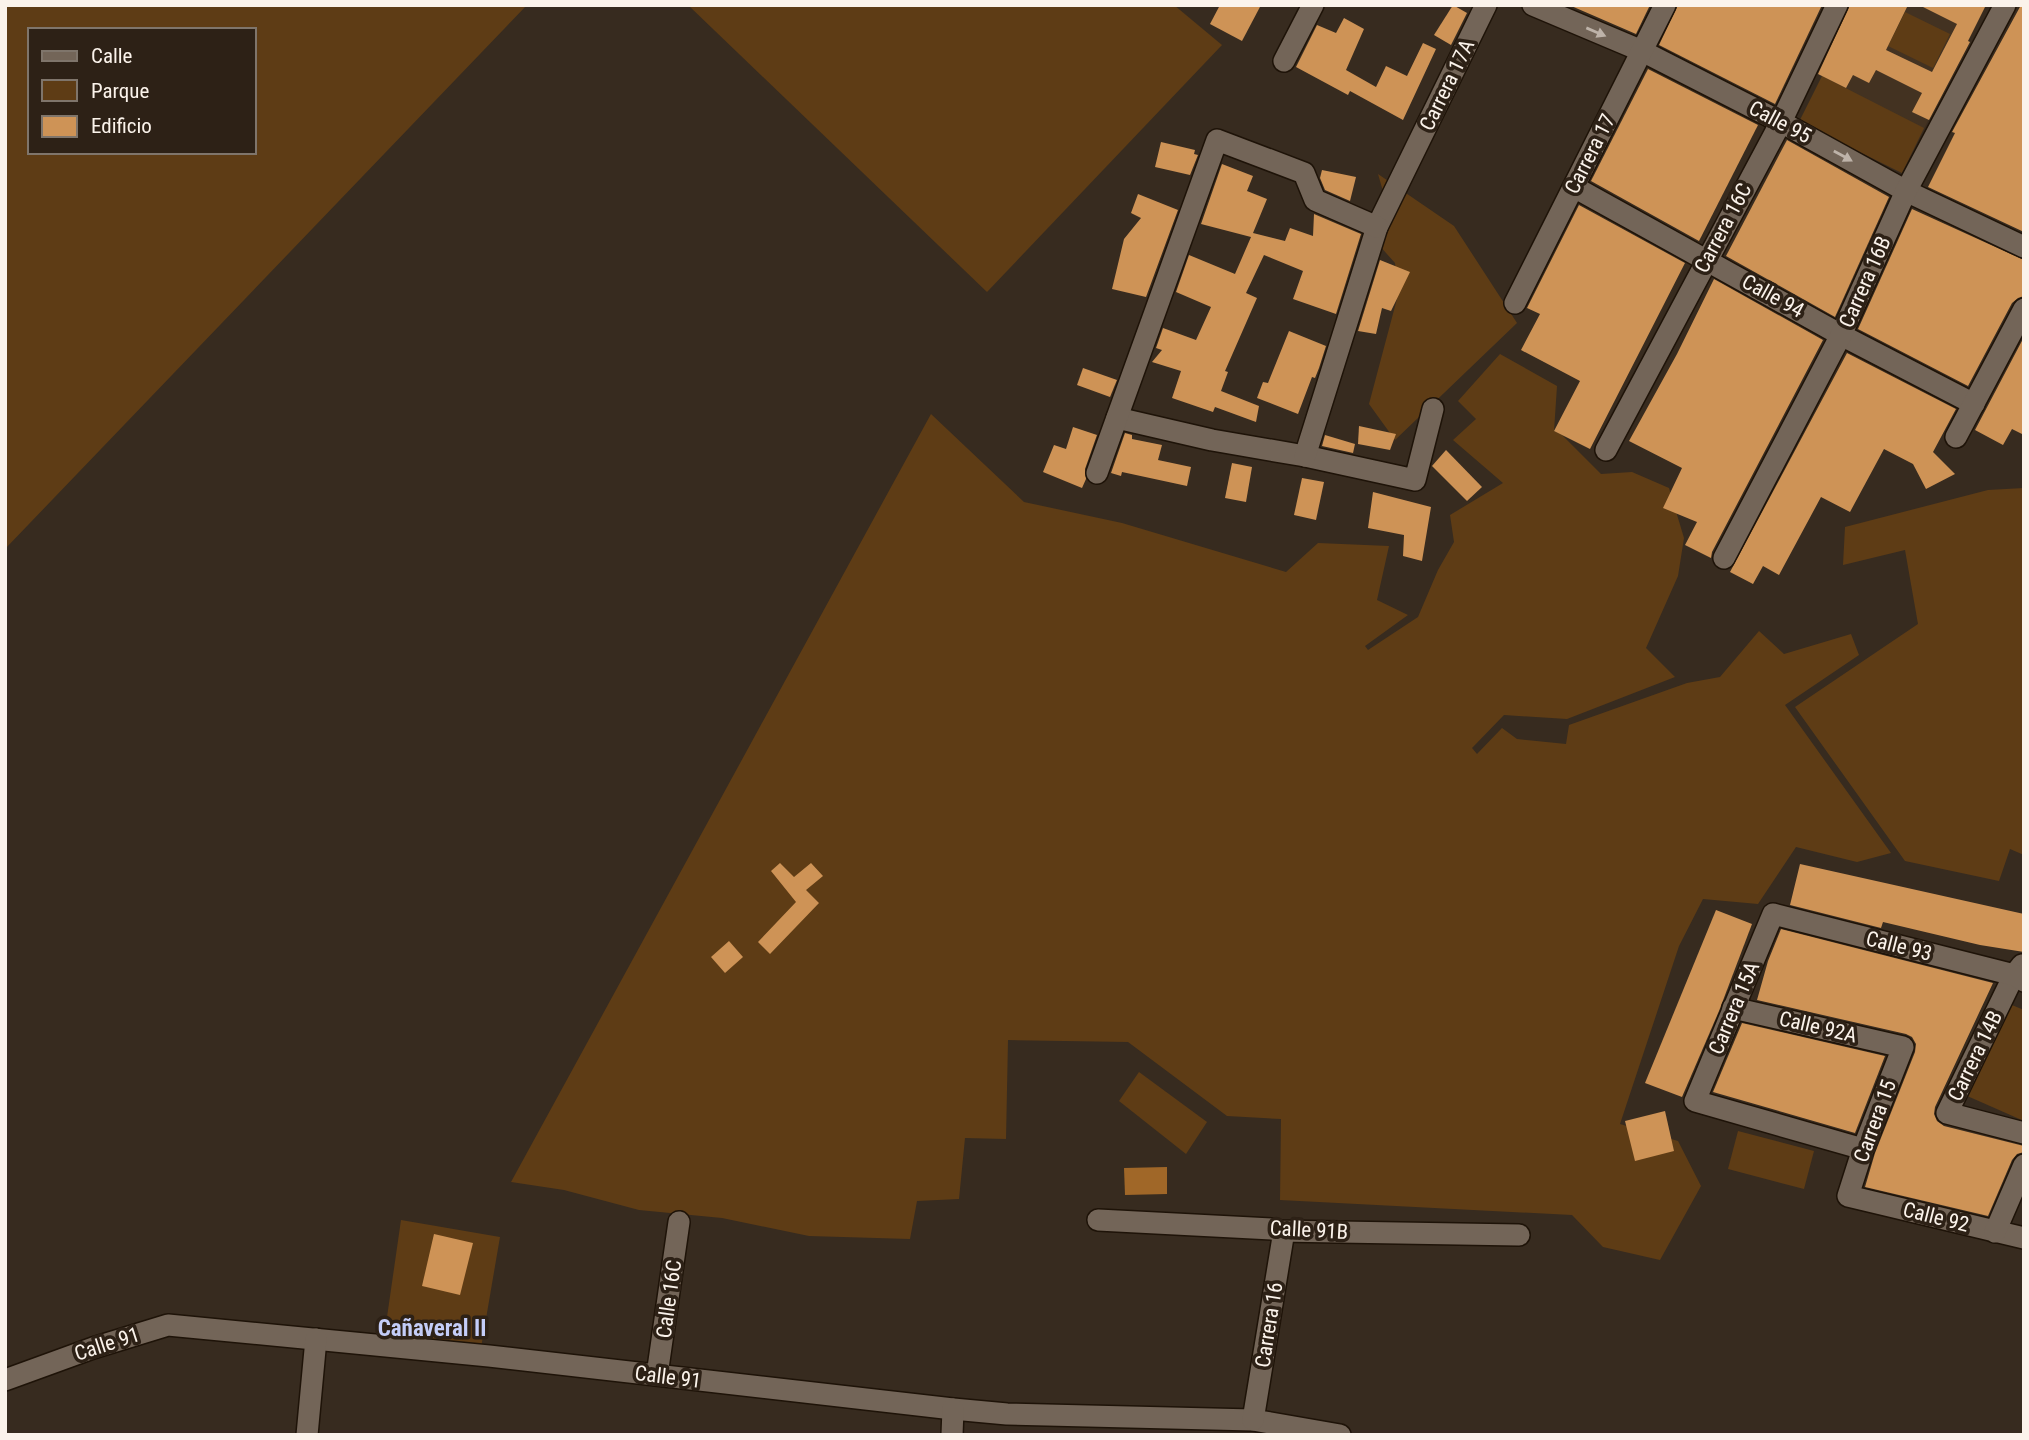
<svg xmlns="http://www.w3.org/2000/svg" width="2029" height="1440" font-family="'Roboto Condensed',sans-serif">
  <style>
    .built { fill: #433221 }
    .green { fill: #5e3c15; fill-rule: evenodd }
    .water { fill: #a06728 }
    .building { fill: #ce9356 }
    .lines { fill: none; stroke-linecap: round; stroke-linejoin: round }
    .minor-casing { stroke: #1e1308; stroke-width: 24 }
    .minor { stroke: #736558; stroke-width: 21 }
    .oneway { fill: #beb3a9 }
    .labels { text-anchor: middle; stroke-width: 7; stroke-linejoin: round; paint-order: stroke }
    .street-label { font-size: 21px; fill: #fbf3eb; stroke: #2d2116 }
    .neighbourhood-label { font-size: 23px; font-weight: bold; fill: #c4cdf8; stroke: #2d2116 }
  </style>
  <rect width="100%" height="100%" fill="#372b1f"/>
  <polygon class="built" points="1880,5 1986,5 1902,173 1799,122 1842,38"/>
  <g class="green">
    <path d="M5 5H527L5 549ZM30 30H254V152H30Z"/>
    <polygon points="688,5 1174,5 1222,45 987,292"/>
    <polygon points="1905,12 1950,34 1933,68 1888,46"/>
    <polygon points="1822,76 1924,128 1902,173 1799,122"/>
    <polygon points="1378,174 1454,226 1517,323 1395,440 1369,404 1398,295 1395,263 1378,244 1389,212"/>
    <polygon points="1500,354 1557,386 1554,431 1562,435 1601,474 1632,472 1669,488 1684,538 1678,576 1646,648 1675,677 1567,719 1504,715 1472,748 1477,754 1502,728 1517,739 1566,744 1569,725 1687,683 1720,677 1759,631 1784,654 1851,634 1859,655 1785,705 1891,853 1857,862 1796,847 1758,904 1703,899 1679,946 1620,1124 1678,1141 1701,1186 1660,1260 1603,1247 1572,1215 1280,1200 1281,1119 1227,1116 1128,1042 1008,1040 1006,1139 965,1138 959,1199 917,1201 910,1239 809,1236 722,1218 639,1210 564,1190 511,1182 931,414 1024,502 1122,523 1286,572 1318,543 1389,546 1377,600 1408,615 1365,646 1368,650 1418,617 1438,570 1454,542 1450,515 1503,483 1453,440 1476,419 1458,401"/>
    <polygon points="2024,488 2024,855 2010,849 1999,881 1905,861 1795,707 1918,624 1905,550 1843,565 1845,527 1988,490"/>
    <polygon points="2007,1003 2024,1010 2024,1121 1965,1095"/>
    <polygon points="1139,1072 1207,1122 1186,1154 1119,1101"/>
    <polygon points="1738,1131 1814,1151 1804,1189 1728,1169"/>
    <polygon points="401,1220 500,1237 481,1348 385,1331"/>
  </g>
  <polygon class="water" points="1167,1167 1167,1194 1125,1195 1124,1168"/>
  <g class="building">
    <polygon points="1220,5 1261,5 1242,41 1210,24"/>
    <polygon points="1453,5 1467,13 1451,45 1434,35"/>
    <polygon points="1569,5 1650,5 1636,34"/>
    <polygon points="1678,5 1822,5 1775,104 1659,45"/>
    <polygon points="1850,5 1908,5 1886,50 1932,72 1957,24 1919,5 1986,5 1968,41 1970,42 1929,120 1912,112 1922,93 1876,70 1869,83 1853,75 1846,88 1818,74"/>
    <polygon points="2021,5 2024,5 2024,232 1928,187 1955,133 1952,132"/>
    <polygon points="1344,18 1364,29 1346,70 1376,87 1386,66 1407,76 1423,43 1436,49 1403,120 1350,91 1348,95 1296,67 1317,25 1336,33"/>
    <polygon points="1648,69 1758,125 1699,241 1591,181"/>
    <polygon points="1787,140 1889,197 1835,317 1726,256"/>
    <polygon points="1161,142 1195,150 1194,154 1198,155 1190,175 1155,167"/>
    <polygon points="1222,164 1253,176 1247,191 1267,199 1253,233 1285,241 1290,228 1313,236 1314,214 1361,234 1336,314 1293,299 1303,271 1264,255 1246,293 1257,298 1225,371 1228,372 1221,391 1259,406 1256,422 1215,407 1213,412 1172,398 1181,371 1152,362 1162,350 1156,348 1163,328 1196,340 1211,307 1176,292 1189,255 1235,274 1251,237 1201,224"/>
    <polygon points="1322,170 1356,177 1350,201 1325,190 1320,178"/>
    <polygon points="1138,194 1178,210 1146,297 1112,289 1124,239 1141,218 1131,213"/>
    <polygon points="1579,205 1685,263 1590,449 1554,431 1580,381 1521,350 1540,314 1527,308"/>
    <polygon points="1912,209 2024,260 2024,296 2018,298 2012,303 1968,386 1858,329"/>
    <polygon points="1380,260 1410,272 1391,311 1382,308 1376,334 1358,331"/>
    <polygon points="1714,279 1823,340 1712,552 1711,558 1685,545 1697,522 1663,508 1682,468 1629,441 1677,354"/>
    <polygon points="1289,331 1326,346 1319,368 1315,378 1312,377 1298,414 1257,398 1263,382 1268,383"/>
    <polygon points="2024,337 2024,435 2012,429 2003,445 1975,430"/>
    <polygon points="1847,353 1956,409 1933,452 1955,474 1926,489 1913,464 1884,449 1850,512 1821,497 1779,575 1763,566 1753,584 1730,572"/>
    <polygon points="1083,368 1117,380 1110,397 1077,385"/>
    <polygon points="1359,426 1396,434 1390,450 1358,444"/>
    <polygon points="1073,427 1097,435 1085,469 1086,479 1082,488 1043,472 1054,445 1066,449"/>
    <polygon points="1125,433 1132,435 1132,439 1162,445 1158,460 1191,467 1187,486 1122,472 1121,476 1111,473"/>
    <polygon points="1325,435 1355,444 1353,453 1322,446"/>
    <polygon points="1446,450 1482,487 1467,501 1432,466"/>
    <polygon points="1232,463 1252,467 1246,502 1225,498"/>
    <polygon points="1302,478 1324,482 1316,520 1294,515"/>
    <polygon points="1373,492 1431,507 1422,561 1403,556 1404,535 1368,528"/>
    <polygon points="780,863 794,877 811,863 823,876 806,890 819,903 770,954 758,942 796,902 771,871"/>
    <polygon points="1800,864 2024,914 2024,952 1980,945 1883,922 1881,928 1790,905"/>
    <polygon points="1716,910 1752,924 1719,1011 1682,1097 1645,1083"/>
    <polygon points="1781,929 1993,983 1935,1107 1934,1114 1937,1121 1944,1126 2024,1146 2024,1152 2017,1154 2012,1160 1988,1216 1865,1187 1875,1153 1915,1052 1916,1044 1912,1037 1906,1034 1757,1000 1768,961"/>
    <polygon points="729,941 743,957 725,973 711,957"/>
    <polygon points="1742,1023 1885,1056 1855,1133 1713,1092"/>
    <polygon points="1665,1111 1674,1151 1635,1161 1625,1121"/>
    <polygon points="434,1234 473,1243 460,1295 422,1286"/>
  </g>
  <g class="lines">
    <defs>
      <g id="minor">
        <polyline points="1533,5 1642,51 1781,122 1906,191 2024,247"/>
        <polyline points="1284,61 1313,5"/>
        <polyline points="1574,187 1841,335 1974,404"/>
        <polyline points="1515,303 1665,5"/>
        <polyline points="1117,418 1212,440 1305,456 1415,480 1433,409"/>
        <polyline points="1956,437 2024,309"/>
        <polyline points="1606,450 1781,122 1837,5"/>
        <polyline points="1305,456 1377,227 1486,5"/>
        <polyline points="1097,473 1217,140 1304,173 1315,200 1377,227"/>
        <polyline points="1724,558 1841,335 1906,191 2005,5"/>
        <polyline points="2022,965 2014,975 1947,1113 2024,1133"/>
        <polyline points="1733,1008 1903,1047 1863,1149 1848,1196 2024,1238"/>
        <polyline points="1863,1149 1695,1101 1773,914 2014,975 2024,981"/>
        <polyline points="1098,1220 1272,1229 1279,1231 1519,1235"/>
        <polyline points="1995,1232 2024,1165"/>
        <polyline points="657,1375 679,1222"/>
        <polyline points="5,1380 93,1348 168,1325 489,1356 953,1409 1007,1414 1253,1420 1340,1435"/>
        <polyline points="1253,1420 1283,1237 1279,1231"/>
        <polyline points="307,1435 316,1339"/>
        <polyline points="952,1435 953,1409"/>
      </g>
    </defs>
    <use href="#minor" class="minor-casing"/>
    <use href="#minor" class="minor"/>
  </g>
  <defs><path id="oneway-solid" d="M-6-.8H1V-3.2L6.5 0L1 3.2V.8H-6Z" transform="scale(1.75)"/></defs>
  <g class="oneway">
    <use href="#oneway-solid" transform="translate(1596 32) rotate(23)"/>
    <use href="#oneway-solid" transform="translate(1843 156) rotate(29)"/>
  </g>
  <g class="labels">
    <g class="street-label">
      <text transform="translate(1447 85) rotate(-64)" y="7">Carrera 17A</text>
      <text transform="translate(1780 122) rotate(28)" y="7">Calle 95</text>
      <text transform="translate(1590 154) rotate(-63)" y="7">Carrera 17</text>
      <text transform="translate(1723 228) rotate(-62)" y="7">Carrera 16C</text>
      <text transform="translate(1865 282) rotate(-66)" y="7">Carrera 16B</text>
      <text transform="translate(1773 296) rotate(29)" y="7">Calle 94</text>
      <text transform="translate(1899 946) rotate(14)" y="7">Calle 93</text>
      <text transform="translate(1734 1008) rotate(-67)" y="7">Carrera 15A</text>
      <text transform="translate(1818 1027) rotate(13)" y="7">Calle 92A</text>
      <text transform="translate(1975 1056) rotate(-64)" y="7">Carrera 14B</text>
      <text transform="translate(1875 1121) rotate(-70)" y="7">Carrera 15</text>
      <text transform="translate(1936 1217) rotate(14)" y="7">Calle 92</text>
      <text transform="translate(1309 1230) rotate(3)" y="7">Calle 91B</text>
      <text transform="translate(669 1299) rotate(-82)" y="7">Calle 16C</text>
      <text transform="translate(1269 1325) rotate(-81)" y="7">Carrera 16</text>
      <text transform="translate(107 1344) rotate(-18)" y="7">Calle 91</text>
      <text transform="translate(668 1377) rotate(7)" y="7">Calle 91</text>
    </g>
    <g class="neighbourhood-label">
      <text x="432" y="1336">Cañaveral II</text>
    </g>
  </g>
  <rect width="2029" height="1440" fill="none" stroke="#fbf3eb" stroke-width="14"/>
  <rect x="28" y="28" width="228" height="126" fill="#2d2116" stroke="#7f756b" stroke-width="2"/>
  <rect x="42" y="51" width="35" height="10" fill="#736558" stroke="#7f756b" stroke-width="2"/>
  <text x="91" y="63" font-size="21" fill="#fbf3eb">Calle</text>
  <rect x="42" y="80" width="35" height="21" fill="#5e3c15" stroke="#7f756b" stroke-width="2"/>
  <text x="91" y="98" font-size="21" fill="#fbf3eb">Parque</text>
  <rect x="42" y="116" width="35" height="21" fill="#ce9356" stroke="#7f756b" stroke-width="2"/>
  <text x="91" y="133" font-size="21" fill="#fbf3eb">Edificio</text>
</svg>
